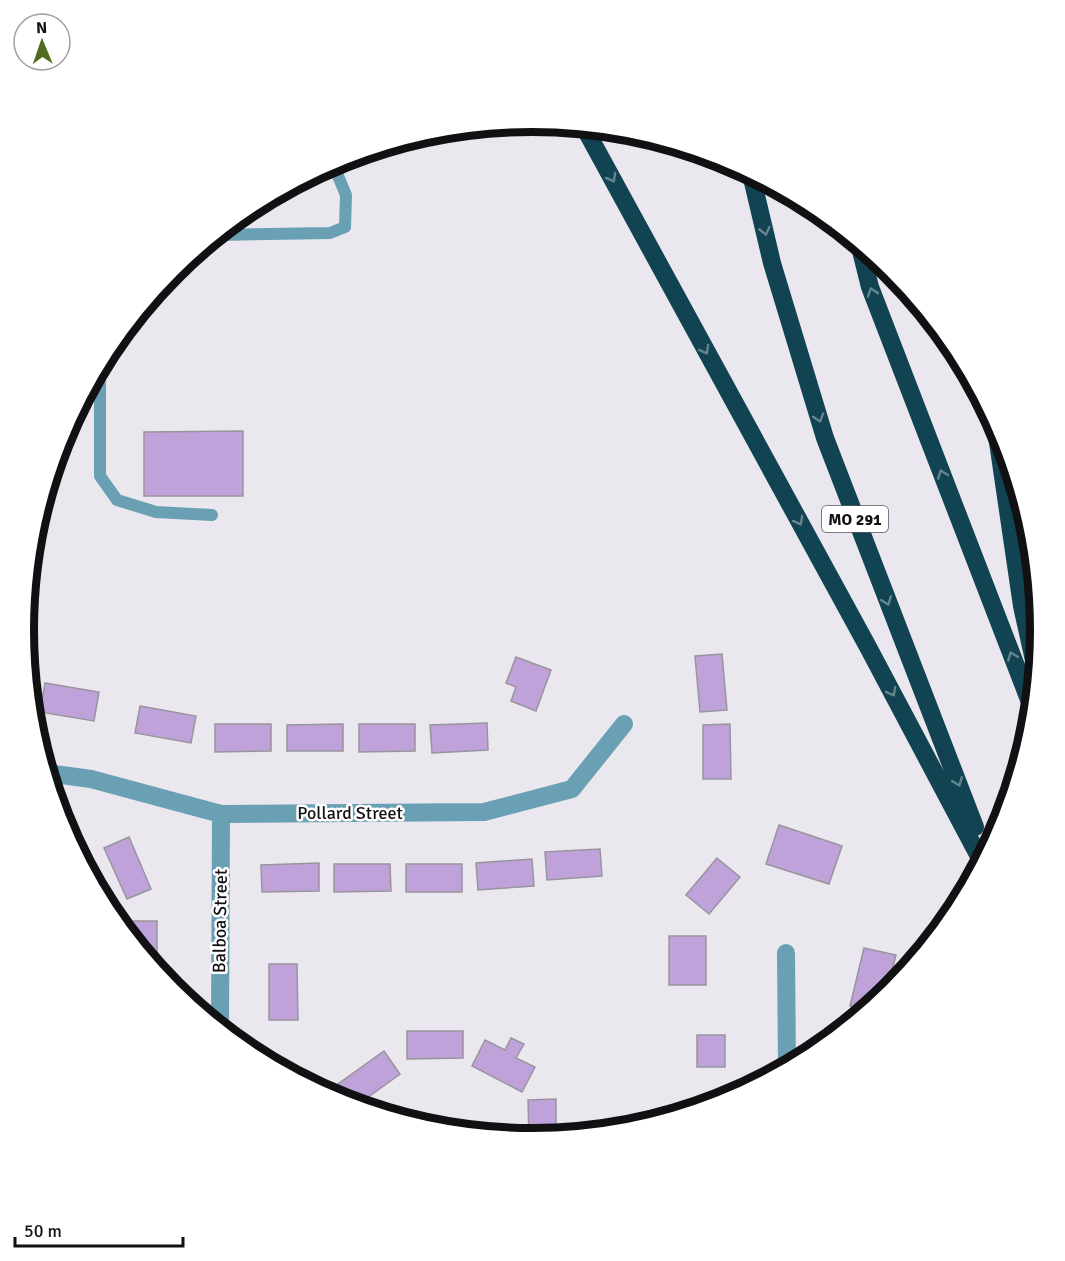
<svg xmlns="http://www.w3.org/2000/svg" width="1065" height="1261" font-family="Signika,sans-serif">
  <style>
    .building { fill: #bea2d9; stroke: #98959c; stroke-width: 1.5 }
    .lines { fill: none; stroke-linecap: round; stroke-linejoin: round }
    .lane { stroke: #69a0b3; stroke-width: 12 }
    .street { stroke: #69a0b3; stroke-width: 18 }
    .highway { stroke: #114352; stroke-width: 18 }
    .oneway { stroke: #64858f }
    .labels { text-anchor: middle; stroke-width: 5; stroke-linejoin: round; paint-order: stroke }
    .shield { fill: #fff; stroke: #58585a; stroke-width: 1.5 }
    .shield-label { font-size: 16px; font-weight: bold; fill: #111013 }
    .street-label { font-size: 18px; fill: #111013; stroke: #fff }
    .rim { fill: none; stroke: #111013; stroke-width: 8 }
  </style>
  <rect width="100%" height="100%" fill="#eae7ee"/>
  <g class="building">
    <polygon points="243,431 243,496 144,496 144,432"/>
    <polygon points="722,654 727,710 700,712 695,656"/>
    <polygon points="516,657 551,670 536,711 511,701 516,687 506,683"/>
    <polygon points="45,683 99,692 94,721 40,712"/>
    <polygon points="140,706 196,716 191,743 135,733"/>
    <polygon points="487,723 488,750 432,753 430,725"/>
    <polygon points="215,724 271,724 271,751 215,752"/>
    <polygon points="343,724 343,751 287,751 287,725"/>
    <polygon points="359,724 415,724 415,751 359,752"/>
    <polygon points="730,724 731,779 703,779 703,725"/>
    <polygon points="779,825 842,846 829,884 766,864"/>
    <polygon points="129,837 151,889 127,899 104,848"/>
    <polygon points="600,849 602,876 547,880 545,852"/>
    <polygon points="717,858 740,877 709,914 686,895"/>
    <polygon points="532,859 534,886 478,890 476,863"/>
    <polygon points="319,863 319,891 262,892 261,865"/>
    <polygon points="334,864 390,864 391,891 334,892"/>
    <rect x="406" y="864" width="56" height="28"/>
    <polygon points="127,921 157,921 157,970 127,934"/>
    <rect x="669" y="936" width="37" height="49"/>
    <polygon points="864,948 896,955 886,995 868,1010 850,1006"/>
    <polygon points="269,964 297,964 298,1020 269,1020"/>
    <polygon points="407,1031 463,1031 463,1058 407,1059"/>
    <rect x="697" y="1035" width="28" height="32"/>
    <polygon points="511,1038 524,1044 516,1058 535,1067 522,1092 472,1066 485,1040 505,1050"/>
    <polygon points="384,1051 400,1074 356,1106 354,1105 338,1084"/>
    <polygon points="300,1080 324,1080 324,1093"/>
    <polygon points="556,1099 556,1137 529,1139 528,1100"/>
    <polygon points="698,1102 721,1102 698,1109"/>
  </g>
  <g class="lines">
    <g class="lane">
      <polyline points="217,235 330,233 345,227 346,195 336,171 326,167"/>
      <polyline points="100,366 100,476 117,500 156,512 212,515"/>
    </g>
    <g class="street">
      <polyline points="47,773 91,779 221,814 484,812 572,789 624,724"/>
      <polyline points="786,953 787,1068"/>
      <polyline points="220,1028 221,814"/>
    </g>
    <g class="highway">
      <polyline points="584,127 868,647 982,862"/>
      <polyline points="751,174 772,263 825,438 975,827"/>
      <polyline points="859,243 870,287 1033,710"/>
      <polyline points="995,422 1022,606 1037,674"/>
    </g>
  </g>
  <defs><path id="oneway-chevron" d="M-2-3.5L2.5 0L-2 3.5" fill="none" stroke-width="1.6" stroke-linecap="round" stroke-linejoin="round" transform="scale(1.5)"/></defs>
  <g class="oneway">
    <use href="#oneway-chevron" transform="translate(612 178) rotate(61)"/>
    <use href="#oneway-chevron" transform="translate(765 231) rotate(77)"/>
    <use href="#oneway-chevron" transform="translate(872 292) rotate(-109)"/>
    <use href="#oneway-chevron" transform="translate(705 350) rotate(61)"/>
    <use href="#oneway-chevron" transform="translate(819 418) rotate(73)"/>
    <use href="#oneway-chevron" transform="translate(942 474) rotate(-111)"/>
    <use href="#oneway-chevron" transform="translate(799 521) rotate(61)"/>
    <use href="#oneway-chevron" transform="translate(887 601) rotate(69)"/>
    <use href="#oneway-chevron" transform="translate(1012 656) rotate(-111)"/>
    <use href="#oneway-chevron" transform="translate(892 692) rotate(62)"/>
    <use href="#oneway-chevron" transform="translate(958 782) rotate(69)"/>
  </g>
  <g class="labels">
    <rect class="shield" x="822" y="506" width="66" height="26" rx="4.5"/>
    <g class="shield-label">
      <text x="855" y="525">MO 291</text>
    </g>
    <g class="street-label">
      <text x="350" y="819">Pollard Street</text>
      <text transform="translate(220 921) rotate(-89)" y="6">Balboa Street</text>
    </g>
  </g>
  <path d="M0 0H1065V1261H0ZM34 630a498 498 0 1 1 996 0a498 498 0 1 1-996 0Z" fill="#fff" fill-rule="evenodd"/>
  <path class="rim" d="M34 630a498 498 0 1 1 996 0a498 498 0 1 1-996 0Z"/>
  <g transform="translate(42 42) rotate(358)"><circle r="28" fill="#ffffff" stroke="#a09fa1" stroke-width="1.5"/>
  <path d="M0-4.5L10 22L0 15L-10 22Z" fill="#516c1f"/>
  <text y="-9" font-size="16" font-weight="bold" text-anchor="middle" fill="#111013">N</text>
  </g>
  <path d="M15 1237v9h168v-9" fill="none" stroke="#111013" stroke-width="3"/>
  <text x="24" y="1237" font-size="18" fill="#111013" stroke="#ffffff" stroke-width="4.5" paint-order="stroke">50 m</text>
</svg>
